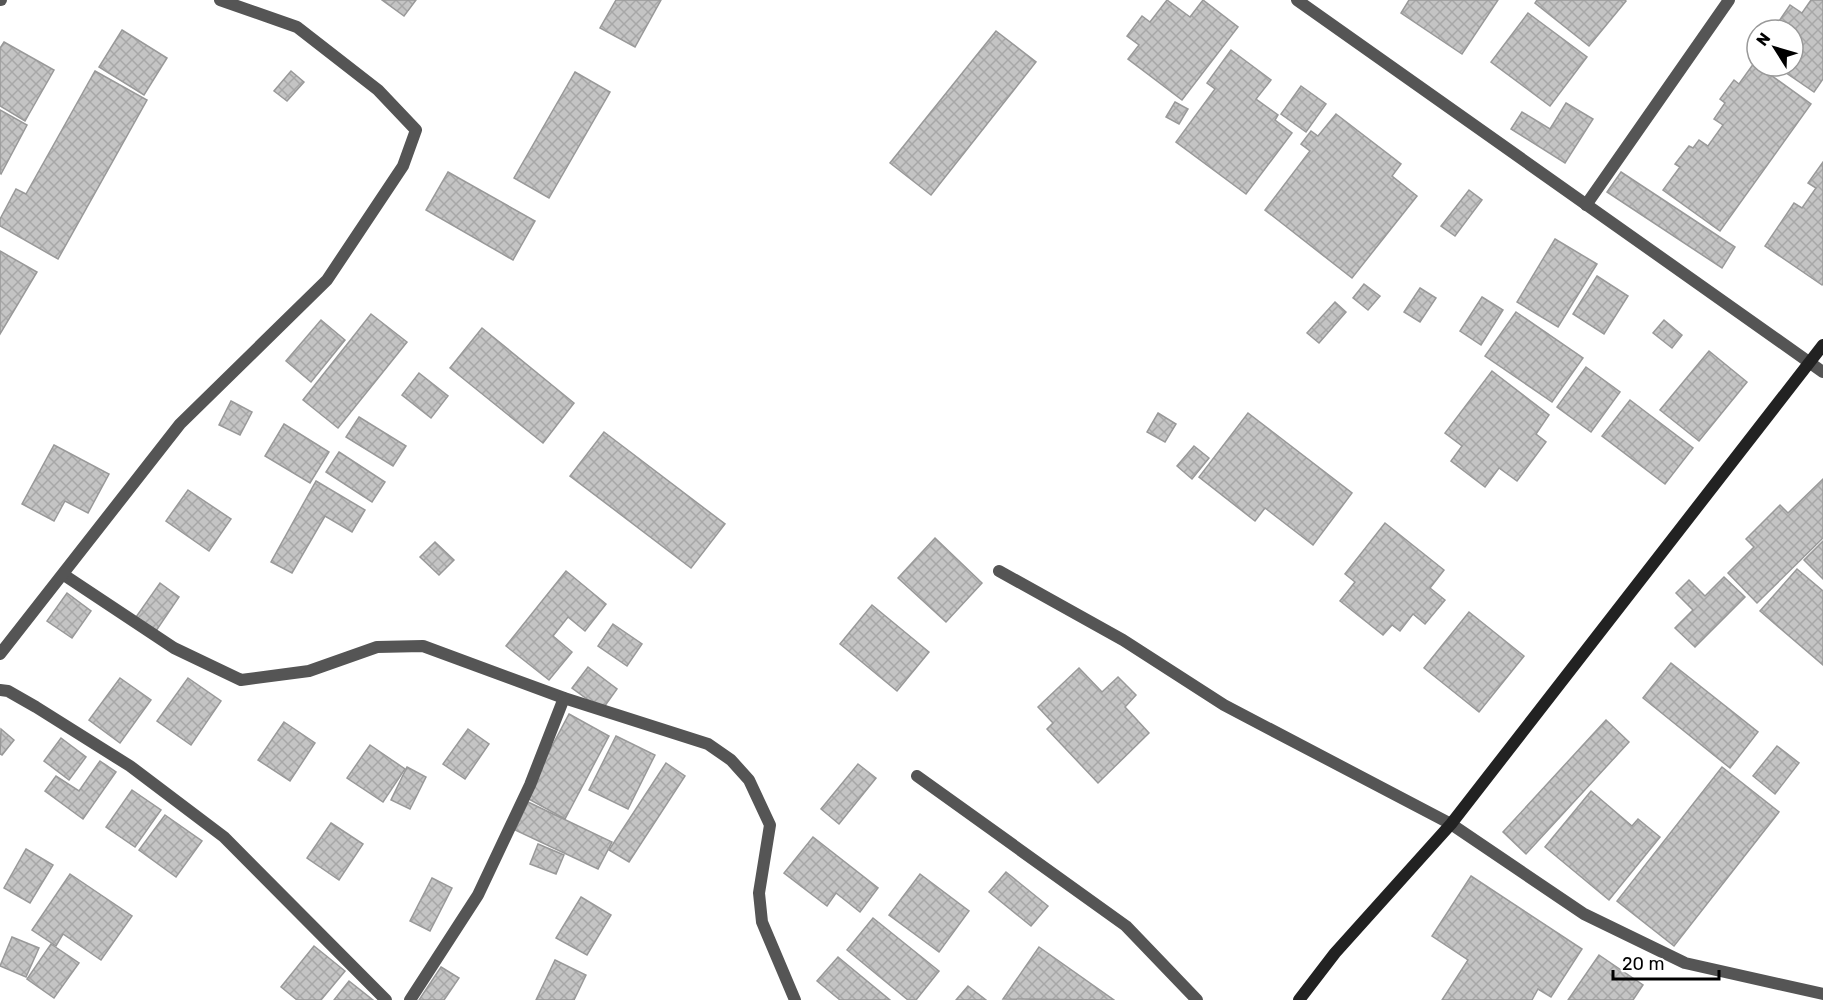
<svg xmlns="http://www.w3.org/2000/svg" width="1823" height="1000" font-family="Rubik,sans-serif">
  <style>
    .building { fill: url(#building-cross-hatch); stroke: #999; stroke-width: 1.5 }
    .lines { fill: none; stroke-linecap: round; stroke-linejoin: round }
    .street { stroke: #555; stroke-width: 12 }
    .secondary { stroke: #222; stroke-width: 12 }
  </style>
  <defs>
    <pattern id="building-cross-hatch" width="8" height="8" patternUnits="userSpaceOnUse" patternTransform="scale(1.5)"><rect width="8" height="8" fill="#c4c4c4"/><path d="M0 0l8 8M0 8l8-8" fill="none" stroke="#a7a7a7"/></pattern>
  </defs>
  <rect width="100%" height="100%" fill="#fff"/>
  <g class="building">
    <polygon points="382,0 416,0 404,16"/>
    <polygon points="616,0 661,0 635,47 600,28"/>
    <polygon points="1167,0 1190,17 1203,0 1238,27 1182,100 1128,59 1139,45 1127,36 1142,16 1150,22"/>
    <polygon points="1409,0 1498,0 1462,54 1401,13"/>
    <polygon points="1537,0 1625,0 1626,1 1589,46 1535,3"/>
    <polygon points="1811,0 1823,0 1823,79 1814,92 1776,66 1793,66 1793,30 1773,30 1790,5 1802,13"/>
    <polygon points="1528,13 1587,57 1550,106 1491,62"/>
    <polygon points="122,30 167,58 144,95 99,67"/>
    <polygon points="996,31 1036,62 931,195 890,163"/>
    <polygon points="4,42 54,70 25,121 0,106 0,48"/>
    <polygon points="1231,50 1271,80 1256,99 1278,115 1275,120 1292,133 1246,194 1176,142 1215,89 1207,83"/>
    <polygon points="1754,63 1811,104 1720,231 1663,190 1680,167 1675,164 1689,146 1693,148 1699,140 1708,146 1723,125 1714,119 1725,103 1720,99 1734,80 1739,84"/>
    <polygon points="95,71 147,100 58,259 0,226 0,219 16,189 26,194"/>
    <polygon points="291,71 304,82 287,101 274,91"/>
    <polygon points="575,72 610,92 549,198 514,178"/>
    <polygon points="1301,86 1326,104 1306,132 1281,114"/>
    <polygon points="1175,102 1188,109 1179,124 1166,117"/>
    <polygon points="1566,103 1593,119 1565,163 1511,129 1522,112 1550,129"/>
    <polygon points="0,110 27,125 1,174 0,173"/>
    <polygon points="1336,114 1401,164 1392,176 1417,196 1352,278 1265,210 1310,151 1301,144 1311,131 1318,136"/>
    <polygon points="1823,162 1823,283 1822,285 1765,246 1794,203 1802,208 1816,188 1808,183"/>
    <polygon points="448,172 535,221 513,260 426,210"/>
    <polygon points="1621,172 1735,247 1722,268 1607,192"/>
    <polygon points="1469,190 1482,200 1455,236 1441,226"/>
    <polygon points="1555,239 1597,264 1558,327 1517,302"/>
    <polygon points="0,251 37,272 0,334"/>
    <polygon points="1597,276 1628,296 1604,334 1573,314"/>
    <polygon points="1364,284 1380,296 1368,310 1353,298"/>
    <polygon points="1420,288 1436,298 1420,322 1404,312"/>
    <polygon points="1482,297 1503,310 1481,345 1460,331"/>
    <polygon points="1335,302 1346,312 1319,343 1307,333"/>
    <polygon points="1516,312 1583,358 1552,402 1485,356"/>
    <polygon points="371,314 407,342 338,428 303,400"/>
    <polygon points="321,320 345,340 311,382 286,361"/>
    <polygon points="1664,320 1682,335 1672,348 1653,333"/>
    <polygon points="482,328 574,403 543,443 450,368"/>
    <polygon points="1709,351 1747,382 1699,441 1660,410"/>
    <polygon points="1586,367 1620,392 1591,432 1557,407"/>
    <polygon points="1492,371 1549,415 1536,434 1546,442 1517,481 1499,468 1485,487 1451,461 1462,446 1445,433"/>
    <polygon points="419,373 448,396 431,418 402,395"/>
    <polygon points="1630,400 1693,448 1665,484 1602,436"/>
    <polygon points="231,401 252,412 240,435 219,425"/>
    <polygon points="1158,413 1176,424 1165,442 1147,432"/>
    <polygon points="1248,413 1352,493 1313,545 1265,508 1255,521 1199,477"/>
    <polygon points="359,417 406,446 393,466 346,437"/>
    <polygon points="284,424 329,452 310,483 265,456"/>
    <polygon points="604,432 725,524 691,568 570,476"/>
    <polygon points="54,445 109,474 88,513 65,501 54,521 22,504"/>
    <polygon points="1194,446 1209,458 1192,479 1177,466"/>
    <polygon points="339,452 385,482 372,502 326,472"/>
    <polygon points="1823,479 1823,538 1757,603 1728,573 1754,547 1746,539 1780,505 1788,513"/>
    <polygon points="316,481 365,510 352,532 325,516 292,573 271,562"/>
    <polygon points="188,490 231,519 209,551 166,521"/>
    <polygon points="1385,523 1444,570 1430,588 1445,600 1425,624 1413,614 1400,631 1392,625 1383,635 1340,601 1355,582 1345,574"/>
    <polygon points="935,538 982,583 946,622 898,578"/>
    <polygon points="1823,541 1823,579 1804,560"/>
    <polygon points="435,542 454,560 439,575 420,557"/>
    <polygon points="1797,569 1823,591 1823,665 1760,611"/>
    <polygon points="566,571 606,604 585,631 568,617 553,636 572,652 549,680 506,646"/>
    <polygon points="1724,577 1745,597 1695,647 1675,628 1693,610 1676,593 1689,580 1705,596"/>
    <polygon points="160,583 179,597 156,631 136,617"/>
    <polygon points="67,593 91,611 72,638 47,621"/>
    <polygon points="872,605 929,652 897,691 840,644"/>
    <polygon points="1469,612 1524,656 1479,712 1424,668"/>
    <polygon points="613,624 642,644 627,666 598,646"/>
    <polygon points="1671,663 1758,732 1730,768 1643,698"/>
    <polygon points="588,667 617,689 602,710 572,688"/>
    <polygon points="1079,668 1102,692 1118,677 1136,695 1125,707 1149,733 1098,783 1047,729 1053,723 1038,707"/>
    <polygon points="120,678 151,700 120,743 89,720"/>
    <polygon points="188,678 221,701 191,745 157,721"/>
    <polygon points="569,714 609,736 565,819 525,797"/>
    <polygon points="1606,720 1629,742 1526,854 1503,832"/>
    <polygon points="284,722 315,743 290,781 258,760"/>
    <polygon points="1,729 14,740 2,755 0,754"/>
    <polygon points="468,729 489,744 465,779 443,764"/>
    <polygon points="616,736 655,755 628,809 589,790"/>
    <polygon points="61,738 86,757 69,780 44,761"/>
    <polygon points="370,745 405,769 383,802 347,778"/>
    <polygon points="1777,746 1799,763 1775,794 1753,776"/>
    <polygon points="100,761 116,772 83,819 45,791 56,776 79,791"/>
    <polygon points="666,763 685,776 629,862 609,850"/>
    <polygon points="858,764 876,778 839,824 821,809"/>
    <polygon points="407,767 426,777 410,809 391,800"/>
    <polygon points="1722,767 1779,812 1674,946 1617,901"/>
    <polygon points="132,790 161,810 135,847 106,827"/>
    <polygon points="1591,791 1632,826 1638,819 1660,837 1609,900 1545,847"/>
    <polygon points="528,802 612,842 598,869 515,830"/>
    <polygon points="165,815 202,841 176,877 139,850"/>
    <polygon points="331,823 363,844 339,880 307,858"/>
    <polygon points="813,837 878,888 860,912 836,893 827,906 784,873"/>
    <polygon points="538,844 564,855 556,874 530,864"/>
    <polygon points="26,849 53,865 30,903 4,888"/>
    <polygon points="1006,872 1048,906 1031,926 989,892"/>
    <polygon points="70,874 132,916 101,960 63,934 56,946 32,930"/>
    <polygon points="920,874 969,911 939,952 889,915"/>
    <polygon points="1471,876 1582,949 1551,997 1538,989 1532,1000 1442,1000 1468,960 1432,936"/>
    <polygon points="432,878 452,888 430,931 410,921"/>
    <polygon points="581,897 611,915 587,955 556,938"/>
    <polygon points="873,918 939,971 916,1000 908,1000 847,950"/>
    <polygon points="12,937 39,948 26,977 0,966"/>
    <polygon points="51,944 79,963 54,998 27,979"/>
    <polygon points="314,946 345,971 321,1000 297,1000 281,987"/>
    <polygon points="1039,947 1114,1000 1003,999"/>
    <polygon points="1599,955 1643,985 1633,1000 1568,1000"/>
    <polygon points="838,957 890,1000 840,1000 817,981"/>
    <polygon points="555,960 586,975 574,1000 536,1000"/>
    <polygon points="441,967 459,978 444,1000 419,1000"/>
    <polygon points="349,981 373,1000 334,1000"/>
    <polygon points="968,986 986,1000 956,1000"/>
  </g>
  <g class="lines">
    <g class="street">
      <polyline points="0,0 1,0"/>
      <polyline points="1297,0 1823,372"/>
      <polyline points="1586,205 1729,0"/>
      <polyline points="999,571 1123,640 1224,705 1451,824 1584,914 1685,963 1823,994"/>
      <polyline points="64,575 174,648 241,680 309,671 377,647 423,646 564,698 708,744 731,760 749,780 770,825 759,893 762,922 795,1000"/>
      <polyline points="0,654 180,424 327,280 403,166 416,130 378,90 297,27 220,0"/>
      <polyline points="0,690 8,691 36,707 130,766 224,837 386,1000"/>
      <polyline points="917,776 1126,926 1197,1000"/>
      <polyline points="410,1000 478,895 530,785 564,698"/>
    </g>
    <polyline class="secondary" points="1299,1000 1335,953 1451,824 1823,345"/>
  </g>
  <g transform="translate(1775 48) rotate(307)"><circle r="28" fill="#ffffff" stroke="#999999" stroke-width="1.5"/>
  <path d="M0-4.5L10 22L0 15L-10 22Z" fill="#000000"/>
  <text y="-9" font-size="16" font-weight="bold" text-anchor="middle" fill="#000000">N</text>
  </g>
  <path d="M1613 970v9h106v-9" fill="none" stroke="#000000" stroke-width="3"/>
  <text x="1622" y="970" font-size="18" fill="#000000" stroke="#ffffff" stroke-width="4.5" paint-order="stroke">20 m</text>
</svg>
